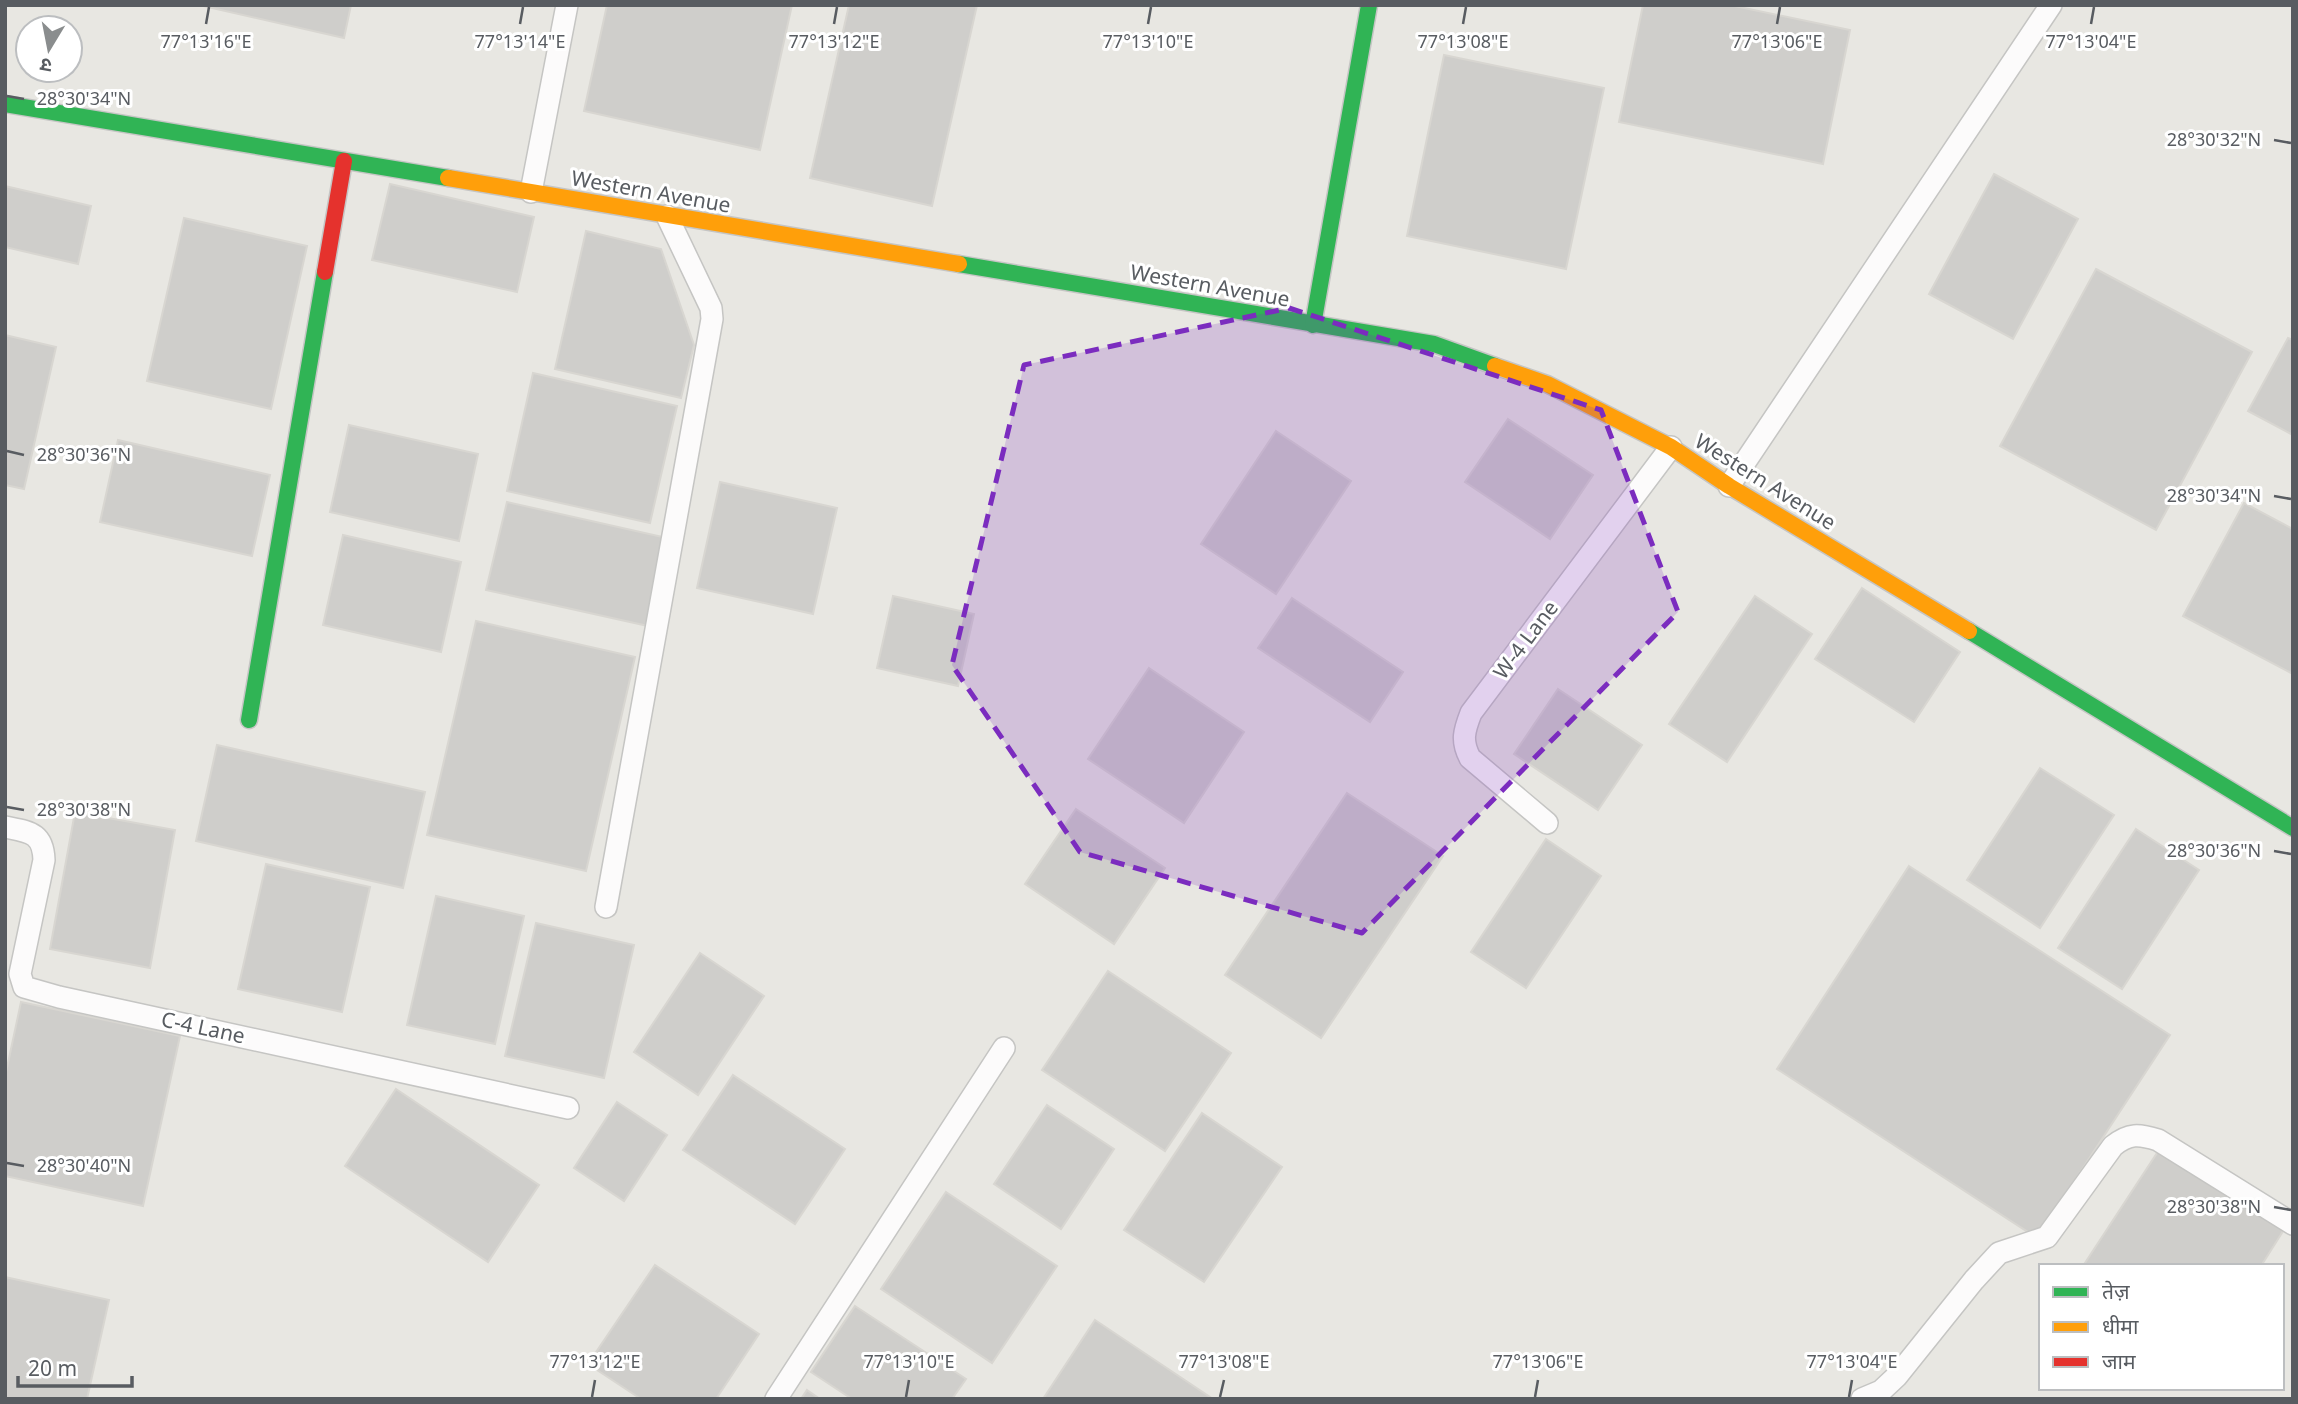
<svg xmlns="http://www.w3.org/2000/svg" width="2298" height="1404" font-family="'Noto Sans','Noto Sans Devanagari',sans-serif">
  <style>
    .building { fill: #cfcecb; stroke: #d8d6d1; stroke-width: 2 }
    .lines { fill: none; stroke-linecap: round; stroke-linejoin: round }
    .lane-casing { stroke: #c5c5c3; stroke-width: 24 }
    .fast-casing { stroke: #c5c5c4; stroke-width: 19 }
    .slow-casing { stroke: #c5c5c4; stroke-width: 19 }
    .jam-casing { stroke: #c5c5c4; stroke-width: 19 }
    .lane { stroke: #fcfbfb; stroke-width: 21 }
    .fast { stroke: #30b455; stroke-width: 16 }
    .slow { stroke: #ff9f0a; stroke-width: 16 }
    .jam { stroke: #e5322d; stroke-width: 16 }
    .marked { fill: #7b2cbf; fill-opacity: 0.2; stroke: #7b2cbf; stroke-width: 5; stroke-dasharray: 14 9; stroke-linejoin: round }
    .ticks { fill: none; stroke: #585c61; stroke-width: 2.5 }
    .labels { text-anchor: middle; stroke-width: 6; stroke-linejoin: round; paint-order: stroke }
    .street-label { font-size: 21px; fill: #585c61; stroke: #fff }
    .ticks-label { font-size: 18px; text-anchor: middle; fill: #585c61; stroke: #fff; stroke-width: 6; stroke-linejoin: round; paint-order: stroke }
  </style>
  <rect width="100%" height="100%" fill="#e8e7e2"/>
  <g class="building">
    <polygon points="199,5 351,5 344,38"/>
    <polygon points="607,5 792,5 760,150 584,111"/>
    <polygon points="849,5 977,5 932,206 810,178"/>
    <polygon points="1643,5 1730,5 1850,30 1823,164 1619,122"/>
    <polygon points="1444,55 1604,88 1566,269 1407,236"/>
    <polygon points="1994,174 2078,219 2013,339 1929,294"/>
    <polygon points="390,184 534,217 517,292 372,260"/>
    <polygon points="5,186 91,206 78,264 5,247"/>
    <polygon points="184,218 307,246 271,409 147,381"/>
    <polygon points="586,231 661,249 694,345 681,398 555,369"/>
    <polygon points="2096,269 2252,352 2156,530 2000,446"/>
    <polygon points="5,335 56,347 24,489 5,485"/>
    <polygon points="2288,338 2293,340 2293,435 2248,411"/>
    <polygon points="533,373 677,406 650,523 507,491"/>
    <polygon points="1508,419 1593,475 1550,539 1465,482"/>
    <polygon points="349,425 478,454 459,541 330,512"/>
    <polygon points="1276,431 1351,481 1276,594 1201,544"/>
    <polygon points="118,440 270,475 252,556 100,522"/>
    <polygon points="720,482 837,508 813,614 697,588"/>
    <polygon points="507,502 667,538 648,626 486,590"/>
    <polygon points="2244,503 2293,529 2293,674 2183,616"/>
    <polygon points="343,535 461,562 441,652 323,625"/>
    <polygon points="1862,588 1960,652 1914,722 1815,659"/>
    <polygon points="893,596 974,614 958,686 877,668"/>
    <polygon points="1755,596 1812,634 1727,762 1669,724"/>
    <polygon points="1292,598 1403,672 1370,722 1258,648"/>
    <polygon points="476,621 635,657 586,871 427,835"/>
    <polygon points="1149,668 1244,732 1184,823 1088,759"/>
    <polygon points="1558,689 1642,745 1598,810 1514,754"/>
    <polygon points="217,745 425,792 403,888 196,841"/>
    <polygon points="2040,768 2114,815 2040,928 1967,880"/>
    <polygon points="1347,793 1443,856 1321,1038 1225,975"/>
    <polygon points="1076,809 1165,868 1114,944 1025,884"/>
    <polygon points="75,812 175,830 150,968 50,949"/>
    <polygon points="2136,829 2199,870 2122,989 2058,948"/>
    <polygon points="1546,839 1601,876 1526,988 1471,952"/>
    <polygon points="266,864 370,887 342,1012 238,989"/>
    <polygon points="1909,866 2170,1035 2037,1238 1777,1069"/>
    <polygon points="436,896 524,916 495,1044 407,1025"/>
    <polygon points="536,923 634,945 604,1078 505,1056"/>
    <polygon points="700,953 764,996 698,1095 634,1052"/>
    <polygon points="1108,971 1231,1053 1165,1151 1042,1070"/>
    <polygon points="21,1002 180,1036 143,1206 5,1176 5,1077"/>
    <polygon points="733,1075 845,1149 795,1224 683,1150"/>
    <polygon points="396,1089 539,1185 488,1262 345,1166"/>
    <polygon points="617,1102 667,1135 624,1201 574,1168"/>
    <polygon points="1047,1105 1114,1149 1061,1229 994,1184"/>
    <polygon points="1202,1113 1282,1167 1204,1282 1124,1230"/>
    <polygon points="2161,1147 2285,1228 2261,1266 2083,1266"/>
    <polygon points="946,1192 1057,1266 992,1363 881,1289"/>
    <polygon points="655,1265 759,1334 716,1399 641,1399 588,1364"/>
    <polygon points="5,1277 109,1300 87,1399 5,1399"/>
    <polygon points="855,1306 966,1379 952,1399 852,1399 811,1372"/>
    <polygon points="1095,1320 1213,1399 1043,1399"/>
    <polygon points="807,1390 820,1399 801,1399"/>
  </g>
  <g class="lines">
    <defs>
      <g id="lane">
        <polyline points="531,192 567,5"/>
        <polyline points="1729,486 2051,5"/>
        <path d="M1547 823 1470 758C1461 741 1464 731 1471 713L1671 447"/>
        <path d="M5 827C29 832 43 832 44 860L20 974 24 987 59 997 568 1108"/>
        <polyline points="606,907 712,319 711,308 667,216"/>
        <polyline points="776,1399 1004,1048"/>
        <path d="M1862 1399 1881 1391 1897 1376 1974 1280 1999 1253 2047 1237 2113 1146C2129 1133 2139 1134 2158 1140L2293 1224"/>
      </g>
      <g id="fast">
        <polyline points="5,104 448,178"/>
        <polyline points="959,264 1434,344 1495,366"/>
        <polyline points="1313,325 1369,5"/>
        <polyline points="1969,631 2293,828"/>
        <polyline points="249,720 325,272"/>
      </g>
      <g id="slow">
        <polyline points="448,178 959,264"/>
        <polyline points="1495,366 1547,384 1671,447 1729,486 1969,631"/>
      </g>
      <polyline id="jam" points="325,272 344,161"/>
    </defs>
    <use href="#lane" class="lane-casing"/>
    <use href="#fast" class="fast-casing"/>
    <use href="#slow" class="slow-casing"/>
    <use href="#jam" class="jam-casing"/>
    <use href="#lane" class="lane"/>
    <use href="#fast" class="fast"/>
    <use href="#slow" class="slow"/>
    <use href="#jam" class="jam"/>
  </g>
  <path class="marked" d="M1289 308 1601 410 1678 612 1362 933 1080 852 952 665 1024 365Z"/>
  <path class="ticks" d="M206 24 209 7M520 24 523 7M834 24 837 7M1148 24 1151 7M1463 24 1466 7M1777 24 1780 7M2091 24 2094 7M7 96 24 99M2274 140 2291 143M7 451 24 455M2274 496 2291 499M7 807 24 810M2274 851 2291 854M7 1163 24 1166M2274 1207 2291 1210M592 1397 595 1380M906 1397 909 1380M1220 1397 1224 1380M1535 1397 1538 1380M1849 1397 1852 1380"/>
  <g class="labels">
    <g class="street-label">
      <text transform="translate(651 192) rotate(10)" y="7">Western Avenue</text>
      <text transform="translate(1210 286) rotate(10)" y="7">Western Avenue</text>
      <text transform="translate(1765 482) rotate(32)" y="7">Western Avenue</text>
      <text transform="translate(1526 640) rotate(-53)" y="7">W-4 Lane</text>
      <text transform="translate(203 1028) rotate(12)" y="7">C-4 Lane</text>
    </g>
  </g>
  <g class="ticks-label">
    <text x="206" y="48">77°13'16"E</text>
    <text x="520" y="48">77°13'14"E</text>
    <text x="834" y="48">77°13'12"E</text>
    <text x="1148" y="48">77°13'10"E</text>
    <text x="1463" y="48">77°13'08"E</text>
    <text x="1777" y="48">77°13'06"E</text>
    <text x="2091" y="48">77°13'04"E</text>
    <text x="84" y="105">28°30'34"N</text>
    <text x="2214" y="146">28°30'32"N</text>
    <text x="84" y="461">28°30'36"N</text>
    <text x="2214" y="502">28°30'34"N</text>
    <text x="84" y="816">28°30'38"N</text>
    <text x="2214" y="857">28°30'36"N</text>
    <text x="84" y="1172">28°30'40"N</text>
    <text x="2214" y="1213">28°30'38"N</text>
    <text x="595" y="1368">77°13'12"E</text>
    <text x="909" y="1368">77°13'10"E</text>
    <text x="1224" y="1368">77°13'08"E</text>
    <text x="1538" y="1368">77°13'06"E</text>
    <text x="1852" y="1368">77°13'04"E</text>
  </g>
  <rect width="2298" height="1404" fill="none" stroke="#585c61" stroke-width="14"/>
  <rect x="2039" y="1264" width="245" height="126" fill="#ffffff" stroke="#bcbec0" stroke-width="2"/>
  <rect x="2053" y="1287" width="35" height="10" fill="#30b455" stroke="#bcbec0" stroke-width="2"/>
  <text x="2102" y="1299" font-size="21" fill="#585c61">तेज़</text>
  <rect x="2053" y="1322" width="35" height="10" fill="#ff9f0a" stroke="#bcbec0" stroke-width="2"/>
  <text x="2102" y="1334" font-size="21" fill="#585c61">धीमा</text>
  <rect x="2053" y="1357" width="35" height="10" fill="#e5322d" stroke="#bcbec0" stroke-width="2"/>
  <text x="2102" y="1369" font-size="21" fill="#585c61">जाम</text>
  <g transform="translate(49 49) rotate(190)"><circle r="33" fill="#ffffff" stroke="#bcbec0" stroke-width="2"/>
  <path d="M0-5L12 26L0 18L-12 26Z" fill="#8a8d8e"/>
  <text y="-10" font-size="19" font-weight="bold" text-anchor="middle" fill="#585c61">उ</text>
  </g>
  <path d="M18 1376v10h114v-10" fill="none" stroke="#585c61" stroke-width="3.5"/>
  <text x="28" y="1376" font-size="21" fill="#585c61" stroke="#ffffff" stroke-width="5" paint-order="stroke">20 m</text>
</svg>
